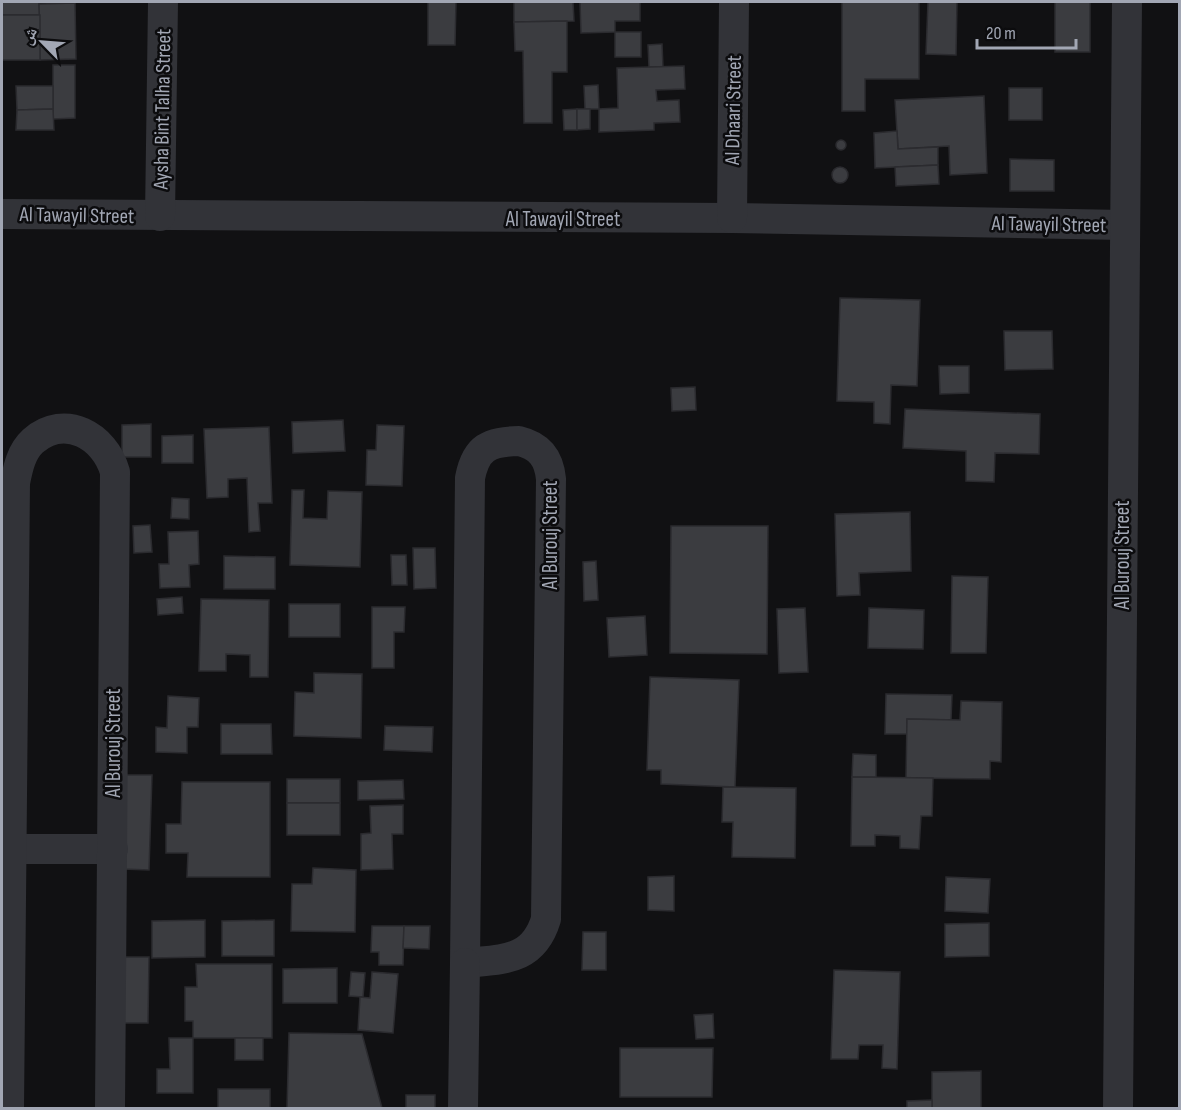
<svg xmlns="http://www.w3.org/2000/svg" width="1181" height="1110" font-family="'Sofia Sans Condensed','Noto Naskh Arabic',sans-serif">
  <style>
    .building { fill: #3b3c40; stroke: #2b2b2f; stroke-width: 1.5 }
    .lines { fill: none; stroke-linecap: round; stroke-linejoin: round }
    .minor { stroke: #323338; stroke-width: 30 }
    .labels { text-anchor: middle; stroke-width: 5; stroke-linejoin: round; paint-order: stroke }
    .street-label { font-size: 21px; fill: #a2a7b4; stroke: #0c0c0e }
  </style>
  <rect width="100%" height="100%" fill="#111113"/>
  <g class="building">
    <polygon points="2,2 39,2 40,15 2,15"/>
    <polygon points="428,2 456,2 455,45 428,45"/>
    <polygon points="514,2 573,2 574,21 514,22"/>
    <polygon points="580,2 640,2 640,21 615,21 615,32 581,33"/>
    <polygon points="842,2 919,2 919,79 865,79 865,111 842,111"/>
    <polygon points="928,2 957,2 956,55 926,54"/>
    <rect x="1055" y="2" width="35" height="50"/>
    <polygon points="75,3 76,59 40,60 39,4"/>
    <rect x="2" y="15" width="38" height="45"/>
    <polygon points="567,21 567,72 552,72 552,123 524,123 523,51 515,51 514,22"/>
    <rect x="615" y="32" width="26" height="25"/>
    <polygon points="662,44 663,67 649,67 648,45"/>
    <polygon points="53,65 75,65 75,118 53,119"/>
    <polygon points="684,66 685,89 656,90 657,101 679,100 680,122 654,123 654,130 599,132 599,109 618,108 617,68"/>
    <polygon points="598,85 599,109 585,109 584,86"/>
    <polygon points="16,86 53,86 53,109 17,110"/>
    <rect x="1009" y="88" width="33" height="32"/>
    <polygon points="984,96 987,173 950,175 949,146 898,149 895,100"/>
    <polygon points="53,109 54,130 16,130 17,110"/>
    <polygon points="577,109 577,130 564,130 563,110"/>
    <polygon points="577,109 590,109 590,129 577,130"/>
    <polygon points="897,131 898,149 938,147 938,165 875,168 874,133"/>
    <circle cx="841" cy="145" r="5"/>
    <polygon points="1010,159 1054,160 1054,191 1010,191"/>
    <polygon points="938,165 939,184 896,186 895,167"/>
    <circle cx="840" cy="175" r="8"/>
    <polygon points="840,298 920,300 917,386 891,385 890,424 874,423 874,402 837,401"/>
    <polygon points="1004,331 1052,331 1053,369 1005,370"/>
    <polygon points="939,366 969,366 969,393 940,394"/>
    <polygon points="695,387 696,410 672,411 671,388"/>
    <polygon points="905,409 1040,414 1039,454 995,453 994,482 966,481 966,451 903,448"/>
    <polygon points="343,420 345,451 293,453 292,422"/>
    <polygon points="151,424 151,457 122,457 122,425"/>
    <polygon points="377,425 404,426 402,486 366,485 367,450 376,450"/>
    <polygon points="269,427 272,503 258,503 260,531 249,532 247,478 228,479 228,497 207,498 204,429"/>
    <polygon points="193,435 193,463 162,463 162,436"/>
    <polygon points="292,490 304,490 303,518 327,519 328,491 362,492 360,567 290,565"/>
    <polygon points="172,498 189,499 189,519 171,518"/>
    <polygon points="910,512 911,571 859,573 860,595 837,596 835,514"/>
    <polygon points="150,525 152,552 134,553 133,526"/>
    <polygon points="671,526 768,526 767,654 670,653"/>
    <polygon points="198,531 199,564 189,565 190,587 160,588 159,564 169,564 168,532"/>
    <polygon points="413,548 435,548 436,588 414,589"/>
    <polygon points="391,555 406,555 407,585 392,585"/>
    <polygon points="224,556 275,557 275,589 224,589"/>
    <polygon points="596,561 598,600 584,601 583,562"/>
    <polygon points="952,576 988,577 986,653 951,653"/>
    <polygon points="182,597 183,613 158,615 157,599"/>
    <polygon points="201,599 269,600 268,677 250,677 250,655 226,654 226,671 199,671"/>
    <rect x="289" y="604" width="51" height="33"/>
    <polygon points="372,607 405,607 404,632 394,632 394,668 372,668"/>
    <polygon points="805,608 808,672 779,673 777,609"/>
    <polygon points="869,608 924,610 923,649 868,648"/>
    <polygon points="645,616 647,655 609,657 607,618"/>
    <polygon points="314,673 362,674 361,738 294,736 295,692 314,693"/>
    <polygon points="650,677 739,680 735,787 661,784 661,770 647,770"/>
    <polygon points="886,694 952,695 951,720 907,719 907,734 885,734"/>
    <polygon points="168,696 199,698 198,727 187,727 187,753 156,752 156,727 167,728"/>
    <polygon points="961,701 1002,702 1001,762 990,761 990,779 906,778 907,719 960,720"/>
    <polygon points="221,724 271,724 272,754 221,754"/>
    <polygon points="385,726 433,727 432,752 384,750"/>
    <polygon points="853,754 876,755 876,777 852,777"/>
    <polygon points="126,775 152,775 149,870 123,869"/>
    <polygon points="852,777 933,778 932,816 921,816 919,849 900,848 900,836 875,835 875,846 851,846"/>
    <rect x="287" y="779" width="53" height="24"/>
    <polygon points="403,780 404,799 358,800 358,781"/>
    <polygon points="182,782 270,782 270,877 187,877 188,853 166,853 166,824 181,824"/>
    <polygon points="723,787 796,788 795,858 732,857 733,822 722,822"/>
    <rect x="287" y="803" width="53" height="32"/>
    <polygon points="403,805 403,834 392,834 393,869 361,870 361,834 371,833 370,806"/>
    <polygon points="313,868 356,870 355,932 291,931 292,884 312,884"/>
    <polygon points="674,876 674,911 648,910 648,877"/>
    <polygon points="946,877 990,879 988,913 945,911"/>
    <polygon points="205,920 205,957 152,958 152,921"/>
    <polygon points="274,920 274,956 222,956 222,921"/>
    <polygon points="989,923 989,956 945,957 945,924"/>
    <polygon points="372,926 404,926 403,965 379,965 379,952 371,952"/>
    <polygon points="404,926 430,926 429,949 403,948"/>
    <polygon points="583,932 606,932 606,970 582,970"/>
    <polygon points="119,957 149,957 148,1023 119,1023"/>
    <polygon points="196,964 272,964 272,1038 193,1038 193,1021 185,1021 185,987 197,987"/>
    <polygon points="337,968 337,1003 283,1003 283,969"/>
    <polygon points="834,970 900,972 897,1069 882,1068 883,1045 859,1045 858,1059 831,1059"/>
    <polygon points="351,972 365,973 363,997 349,996"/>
    <polygon points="372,972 398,974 393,1033 358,1030 360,997 370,998"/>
    <polygon points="713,1014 714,1038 696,1039 694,1015"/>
    <polygon points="289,1033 362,1034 382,1108 287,1108"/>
    <polygon points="169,1038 193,1038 193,1093 157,1093 157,1069 170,1069"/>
    <rect x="235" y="1038" width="28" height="22"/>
    <polygon points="620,1048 713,1048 712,1097 620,1097"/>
    <polygon points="981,1071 981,1108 932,1108 932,1072"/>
    <rect x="218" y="1089" width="52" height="19"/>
    <rect x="406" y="1095" width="29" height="13"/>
    <polygon points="932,1100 932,1108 907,1108 907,1101"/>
  </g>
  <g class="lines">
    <g class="minor">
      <polyline points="2,214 732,218 1124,225"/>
      <polyline points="160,216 163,2"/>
      <polyline points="732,218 734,2"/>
      <path d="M519 441C540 446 549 458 551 479L546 919C533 962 502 959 465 963L470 478C476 447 489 442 519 441Z"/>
      <polyline points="11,849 113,849"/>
      <path d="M9 1108 15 483C18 468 21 452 33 441 65 413 105 436 115 472L110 1108"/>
      <polyline points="463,1108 465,963"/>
      <polyline points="1118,1108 1127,2"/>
    </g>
  </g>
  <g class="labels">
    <g class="street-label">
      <text transform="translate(162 109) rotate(-89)" y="7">Aysha Bint Talha Street</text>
      <text transform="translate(733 110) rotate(-89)" y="7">Al Dhaari Street</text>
      <text transform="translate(77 215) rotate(1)" y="7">Al Tawayil Street</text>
      <text x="563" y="226">Al Tawayil Street</text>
      <text transform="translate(1049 224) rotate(1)" y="7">Al Tawayil Street</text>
      <text transform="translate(550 535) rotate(-90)" y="7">Al Burouj Street</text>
      <text transform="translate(1122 555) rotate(-90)" y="7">Al Burouj Street</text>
      <text transform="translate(113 743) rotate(-90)" y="7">Al Burouj Street</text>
    </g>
  </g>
  <rect width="1181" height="1110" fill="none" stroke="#a2a7b4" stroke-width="6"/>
  <g transform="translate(42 42) rotate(295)" stroke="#0c0c0e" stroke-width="4.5" paint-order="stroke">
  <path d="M0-4.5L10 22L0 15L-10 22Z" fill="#a2a7b4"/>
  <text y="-9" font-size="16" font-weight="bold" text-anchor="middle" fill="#a2a7b4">ش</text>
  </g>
  <path d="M977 39v9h99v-9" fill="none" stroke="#a2a7b4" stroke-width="3"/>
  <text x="986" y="39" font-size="18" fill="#a2a7b4" stroke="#0c0c0e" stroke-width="4.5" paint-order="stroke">20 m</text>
</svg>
